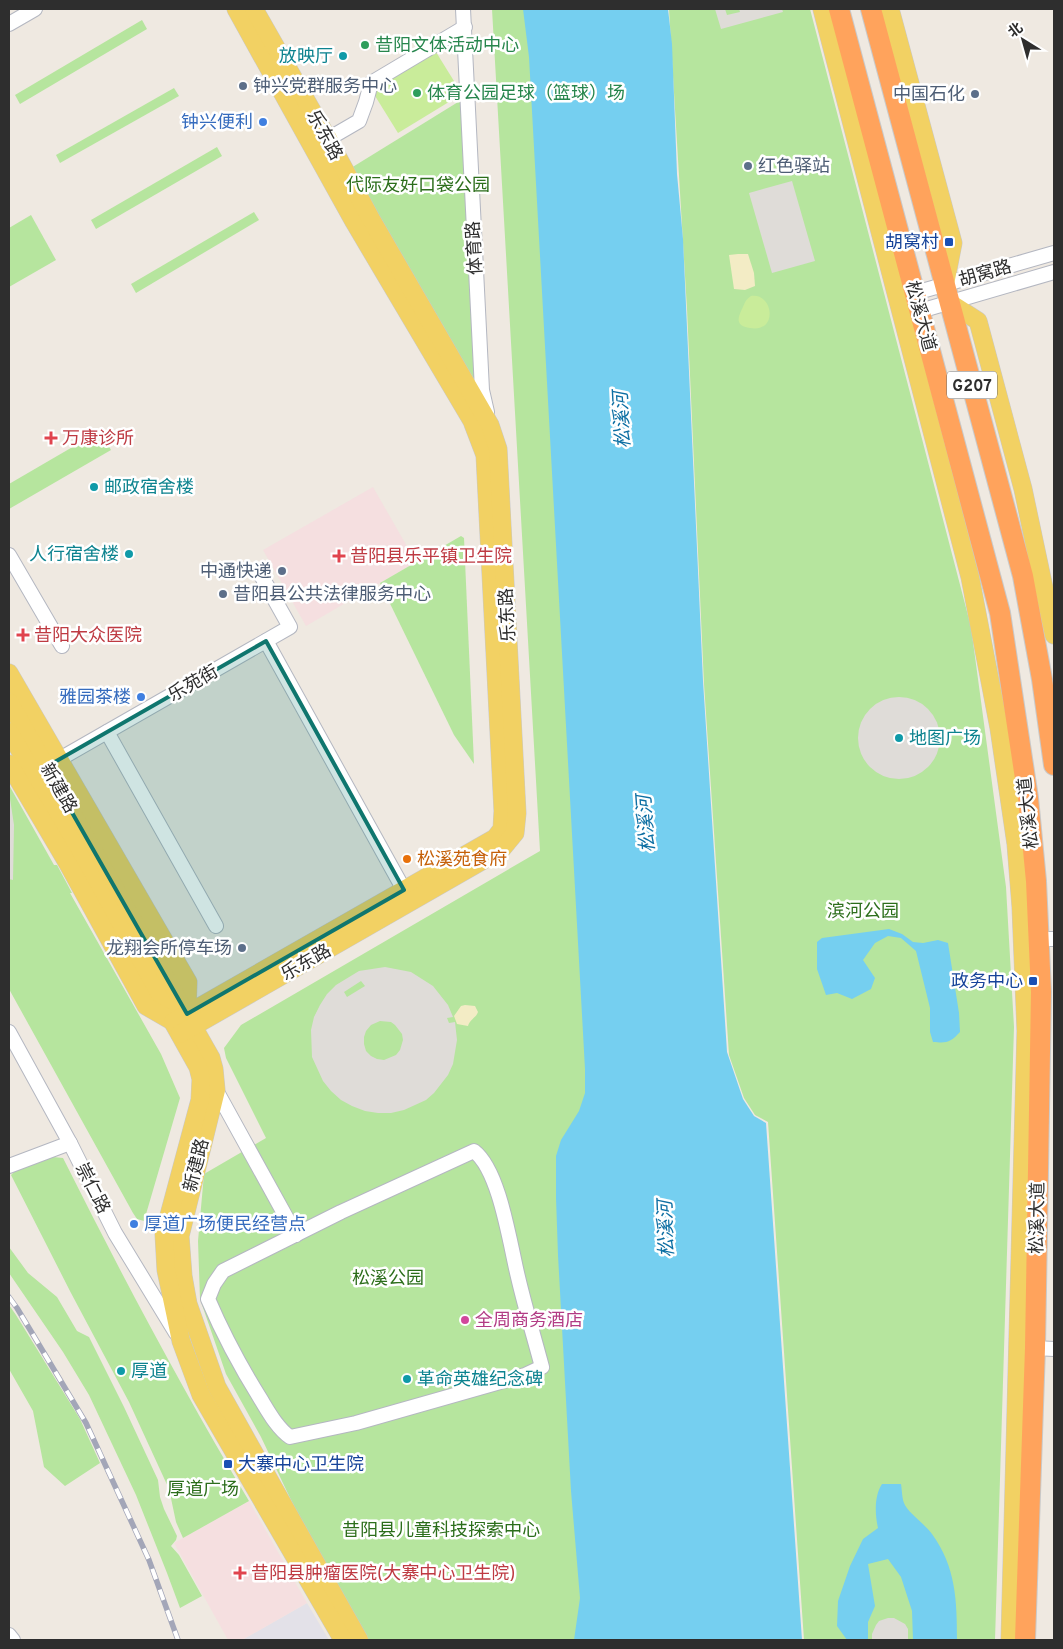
<svg xmlns="http://www.w3.org/2000/svg" width="1063" height="1649" font-family="Overpass,'Noto Sans SC',sans-serif">
  <style>
    .industrial { fill: #e3e1e8 }
    .medical { fill: #f5dfe0 }
    .green { fill: #b6e59e }
    .sand { fill: #f3ecc5 }
    .pitch { fill: #c9ec9a }
    .plaza { fill: #dfdcd8; fill-rule: evenodd }
    .water { fill: #75cff0 }
    .lines { fill: none; stroke-linecap: round; stroke-linejoin: round }
    .minor-casing { stroke: #b4b7c1; stroke-width: 16 }
    .major-casing { stroke: #c9c9c9; stroke-width: 19 }
    .highway-casing { stroke: #c9c9c9; stroke-width: 22 }
    .minor { stroke: #fff; stroke-width: 14 }
    .major { stroke: #f2d163; stroke-width: 18 }
    .highway { stroke: #ffa35c; stroke-width: 20 }
    .rail-casing { stroke: #a3a6b8; stroke-width: 5.5 }
    .rail { stroke: #fff; stroke-width: 4; stroke-dasharray: 11; stroke-linecap: butt }
    .marked { fill: #0f766e; fill-opacity: 0.2; stroke: #0f766e; stroke-width: 4; stroke-linejoin: round }
    .leisure-dot { fill: #2e9e5b; stroke: #fff; stroke-width: 2 }
    .culture-dot { fill: #0f9aa8; stroke: #fff; stroke-width: 2 }
    .service-dot { fill: #5c6f8a; stroke: #fff; stroke-width: 2 }
    .shop-dot { fill: #3f7fe0; stroke: #fff; stroke-width: 2 }
    .transit-dot { fill: #1a4fb4; stroke: #fff; stroke-width: 2 }
    .health-dot { fill: #e0444e; stroke: #fff; stroke-width: 2 }
    .food-dot { fill: #e8710a; stroke: #fff; stroke-width: 2 }
    .hotel-dot { fill: #d1479c; stroke: #fff; stroke-width: 2 }
    .labels { text-anchor: middle; stroke-width: 5; stroke-linejoin: round; paint-order: stroke }
    .shield { fill: #fff; stroke: #6d6d6d; stroke-width: 1 }
    .shield-label { font-size: 16px; font-weight: bold; fill: #2e2e2e }
    .leisure-label { font-size: 18px; fill: #27864d; stroke: #fff; text-anchor: start }
    .culture-label { font-size: 18px; fill: #0d838f; stroke: #fff; text-anchor: start }
    .service-label { font-size: 18px; fill: #4e5e75; stroke: #fff; text-anchor: start }
    .shop-label { font-size: 18px; fill: #366cbe; stroke: #fff; text-anchor: end }
    .street-label { font-size: 18px; fill: #2e2e2e; stroke: #fff }
    .park-label { font-size: 18px; fill: #2c6e1b; stroke: #fff }
    .transit-label { font-size: 18px; fill: #164399; stroke: #fff; text-anchor: end }
    .health-label { font-size: 18px; fill: #be3a42; stroke: #fff; text-anchor: start }
    .food-label { font-size: 18px; fill: #c56008; stroke: #fff; text-anchor: start }
    .hotel-label { font-size: 18px; fill: #b23c85; stroke: #fff; text-anchor: start }
    .water-label { font-size: 19px; font-style: italic; fill: #0d6fa3; stroke: #fff }
  </style>
  <rect width="100%" height="100%" fill="#efe9e1"/>
  <polygon class="industrial" points="307,1603 329,1640 242,1640"/>
  <g class="medical">
    <polygon points="373,487 416,562 306,626 263,550"/>
    <polygon points="249,1501 307,1603 242,1640 228,1640 174,1543"/>
  </g>
  <g class="green">
    <polygon points="492,9 531,9 589,849 589,1640 367,1640 321,1563 261,1437 226,1374 200,1299 198,1241 204,1174 266,1138 226,1058 224,1048 241,1025 540,851"/>
    <polygon points="669,9 810,9 971,627 1006,887 1014,1027 995,1640 804,1640 768,1122 755,1115 744,1098 729,1055 704,684 687,309"/>
    <polygon points="142,20 147,29 20,104 15,95"/>
    <polygon points="174,88 179,96 60,163 56,155"/>
    <polygon points="463,99 478,387 351,168"/>
    <polygon points="217,147 222,156 96,229 91,220"/>
    <polygon points="254,212 259,220 136,293 131,284"/>
    <polygon points="31,215 56,260 9,287 9,228"/>
    <polygon points="100,431 111,450 9,509 9,484"/>
    <polygon points="461,536 464,538 474,764 454,735 380,583"/>
    <polygon points="9,785 54,865 57,865 72,893 70,893 161,1054 180,1098 144,1221 137,1219 133,1213 9,989"/>
    <path d="M53 1157 63 1158C121 1274 182 1389 249 1501L183 1538 176 1522 169 1489 129 1402 71 1293 11 1175 16 1170Z"/>
    <polygon points="9,1247 28,1273 57,1297 77,1331 89,1337 124,1407 158,1480 160,1497 164,1509 177,1536 176,1540 171,1546 179,1555 202,1596 180,1608 167,1573 136,1495 89,1395 63,1352 9,1273"/>
    <polygon points="9,1305 16,1315 80,1419 100,1463 65,1486 44,1467 33,1411 9,1369"/>
  </g>
  <g class="sand">
    <polygon points="738,254 748,254 754,273 755,286 745,290 734,289 729,255"/>
    <path d="M465 1005 475 1006 478 1012C476 1018 470 1019 468 1026L457 1024 454 1016 461 1006Z"/>
  </g>
  <g class="pitch">
    <polygon points="436,52 462,94 398,133 372,91"/>
    <path d="M751 296C773 292 779 333 750 328 736 326 737 319 742 309 745 303 745 300 751 296Z"/>
  </g>
  <g class="plaza">
    <polygon points="715,9 725,9 727,15 740,12 739,9 782,9 783,12 721,29"/>
    <polygon points="792,181 815,261 772,273 749,193"/>
    <circle cx="899" cy="738" r="41"/>
    <polygon points="9,792 14,825 13,880 9,879"/>
    <path d="M385 967 411 972 433 986 448 1005 453 1017 447 1018 449 1023 455 1022 457 1040 453 1064 448 1075 434 1093 426 1100 404 1110 391 1113H378L365 1111 352 1106 341 1100 331 1091 323 1081 312 1057 311 1030 314 1017 320 1005 327 994 336 985 359 971ZM361 981 365 986 347 997 344 992ZM380 1021 391 1022 395 1025 402 1034 403 1040 400 1050 396 1055 384 1060 377 1059 371 1056 366 1051 364 1044V1037L366 1031 371 1025Z"/>
    <polygon points="888,1618 894,1618 905,1624 908,1629 908,1640 872,1640 872,1634 876,1625 879,1621"/>
  </g>
  <g class="water">
    <polygon points="523,9 668,9 672,44 677,174 683,239 703,681 727,1052 743,1099 754,1116 766,1123 802,1640 574,1640 580,1598 571,1491 558,1255 556,1198 556,1156 561,1140 579,1111 585,1093 585,1069 529,57"/>
    <path d="M889 929 902 934 913 942 923 943 938 940 948 943 959 1013 960 1032C950 1043 947 1043 933 1042L930 1032V1008L916 951 901 938 888 936 875 943 863 960 875 978 871 989 852 999 837 993 826 995 817 969V942L822 938Z"/>
    <path d="M882 1484H901C902 1490 902 1498 904 1503 907 1512 926 1525 932 1534 956 1567 957 1601 957 1640H913L912 1611 901 1577 888 1559 868 1564 875 1606 868 1622V1640H847L837 1626 838 1601 850 1566 863 1539 878 1528C875 1515 874 1496 882 1484Z"/>
  </g>
  <g class="lines">
    <defs>
      <g id="minor">
        <polyline points="463,9 482,390 487,412"/>
        <polyline points="9,24 35,9"/>
        <polyline points="328,139 359,121 366,102 371,83 465,27"/>
        <polyline points="915,293 1054,253"/>
        <polyline points="920,311 1054,272"/>
        <polyline points="9,555 62,646"/>
        <polyline points="266,641 404,890"/>
        <polyline points="107,732 216,926"/>
        <polyline points="51,764 290,627 262,577"/>
        <polyline points="1038,939 1054,939"/>
        <polyline points="9,1032 70,1143 115,1233 176,1333"/>
        <polyline points="216,1090 296,1235"/>
        <path d="M474 1151C500 1171 510 1245 518 1277 525 1307 534 1337 542 1367L525 1375 356 1423 290 1437C277 1428 268 1411 260 1398 240 1366 223 1334 208 1299L214 1284 223 1271 341 1212Z"/>
        <polyline points="9,1166 70,1143"/>
        <polyline points="1035,1348 1054,1349"/>
        <polyline points="9,1635 13,1640"/>
      </g>
      <g id="major">
        <polyline points="822,9 970,577 999,728 1016,844 1021,907 1026,1031 1010,1640"/>
        <polyline points="890,9 953,243 945,284"/>
        <polyline points="950,303 978,321 1023,489 1054,635"/>
        <polyline points="9,673 188,982 187,1014"/>
        <polyline points="9,702 211,1058 214,1069 216,1090 180,1236 183,1276 188,1304 217,1387 359,1640"/>
        <polyline points="9,732 35,776 198,1067 201,1079 200,1100 164,1234 166,1270 181,1341 201,1395 343,1640"/>
        <polyline points="9,764 68,864 146,1006 172,1021"/>
        <polyline points="173,1022 495,838 502,829 503,811 485,455 472,421 353,220 236,9"/>
        <polyline points="180,1034 501,850 515,833 517,813 498,449 490,425 371,219 328,139 254,9"/>
      </g>
      <g id="highway">
        <polyline points="839,9 1000,613 1028,798 1036,881 1041,992 1035,1348 1025,1640"/>
        <polyline points="871,9 1023,576 1042,679 1054,765"/>
      </g>
    </defs>
    <use href="#minor" class="minor-casing"/>
    <use href="#major" class="major-casing"/>
    <use href="#highway" class="highway-casing"/>
    <use href="#minor" class="minor"/>
    <use href="#major" class="major"/>
    <use href="#highway" class="highway"/>
    <defs>
      <polyline id="rail" points="9,1297 17,1308 86,1423 149,1560 178,1640"/>
    </defs>
    <use href="#rail" class="rail-casing"/>
    <use href="#rail" class="rail"/>
  </g>
  <path class="marked" d="M266 641 404 890 187 1014 46 767Z"/>
  <g class="leisure-dot">
    <circle cx="365" cy="45" r="5"/>
    <circle cx="417" cy="93" r="5"/>
  </g>
  <g class="culture-dot">
    <circle cx="343" cy="56" r="5"/>
    <circle cx="94" cy="487" r="5"/>
    <circle cx="129" cy="554" r="5"/>
    <circle cx="899" cy="738" r="5"/>
    <circle cx="121" cy="1371" r="5"/>
    <circle cx="407" cy="1379" r="5"/>
  </g>
  <g class="service-dot">
    <circle cx="243" cy="86" r="5"/>
    <circle cx="975" cy="94" r="5"/>
    <circle cx="748" cy="166" r="5"/>
    <circle cx="282" cy="571" r="5"/>
    <circle cx="223" cy="594" r="5"/>
    <circle cx="242" cy="948" r="5"/>
  </g>
  <g class="shop-dot">
    <circle cx="263" cy="122" r="5"/>
    <circle cx="141" cy="697" r="5"/>
    <circle cx="134" cy="1224" r="5"/>
  </g>
  <g class="transit-dot">
    <rect x="944" y="237" width="10" height="10" rx="2.5"/>
    <rect x="1028" y="976" width="10" height="10" rx="2.5"/>
    <rect x="223" y="1459" width="10" height="10" rx="2.5"/>
  </g>
  <g class="health-dot">
    <path d="M48.5 430.5h5v5h5v5h-5v5h-5v-5h-5v-5h5z"/>
    <path d="M336.5 548.5h5v5h5v5h-5v5h-5v-5h-5v-5h5z"/>
    <path d="M20.5 627.5h5v5h5v5h-5v5h-5v-5h-5v-5h5z"/>
    <path d="M237.5 1565.5h5v5h5v5h-5v5h-5v-5h-5v-5h5z"/>
  </g>
  <circle class="food-dot" cx="407" cy="859" r="5"/>
  <circle class="hotel-dot" cx="465" cy="1320" r="5"/>
  <g class="labels">
    <rect class="shield" x="947" y="371.5" width="50" height="27" rx="4"/>
    <g class="shield-label">
      <text x="972" y="391">G207</text>
    </g>
    <g class="leisure-label">
      <text x="375" y="51">昔阳文体活动中心</text>
      <text x="427" y="99">体育公园足球（篮球）场</text>
    </g>
    <g class="culture-label">
      <text x="333" y="62" text-anchor="end">放映厅</text>
      <text x="104" y="493">邮政宿舍楼</text>
      <text x="119" y="560" text-anchor="end">人行宿舍楼</text>
      <text x="909" y="744">地图广场</text>
      <text x="131" y="1377">厚道</text>
      <text x="417" y="1385">革命英雄纪念碑</text>
    </g>
    <g class="service-label">
      <text x="253" y="92">钟兴党群服务中心</text>
      <text x="965" y="100" text-anchor="end">中国石化</text>
      <text x="758" y="172">红色驿站</text>
      <text x="272" y="577" text-anchor="end">中通快递</text>
      <text x="233" y="600">昔阳县公共法律服务中心</text>
      <text x="232" y="954" text-anchor="end">龙翔会所停车场</text>
    </g>
    <g class="shop-label">
      <text x="253" y="128">钟兴便利</text>
      <text x="131" y="703">雅园茶楼</text>
      <text x="144" y="1230" text-anchor="start">厚道广场便民经营点</text>
    </g>
    <g class="street-label">
      <text transform="translate(325 135) rotate(61)" y="6">乐东路</text>
      <text transform="translate(474 248) rotate(-93)" y="6">体育路</text>
      <text transform="translate(985 273) rotate(-16)" y="6">胡窝路</text>
      <text transform="translate(921 316) rotate(75)" y="6">松溪大道</text>
      <text transform="translate(507 615) rotate(-93)" y="6">乐东路</text>
      <text transform="translate(193 683) rotate(-30)" y="6">乐苑街</text>
      <text transform="translate(59 788) rotate(60)" y="6">新建路</text>
      <text transform="translate(1028 813) rotate(-96)" y="6">松溪大道</text>
      <text transform="translate(306 962) rotate(-30)" y="6">乐东路</text>
      <text transform="translate(196 1165) rotate(-76)" y="6">新建路</text>
      <text transform="translate(93 1188) rotate(63)" y="6">崇仁路</text>
      <text transform="translate(1037 1218) rotate(-89)" y="6">松溪大道</text>
    </g>
    <g class="park-label">
      <text x="418" y="191">代际友好口袋公园</text>
      <text x="863" y="917">滨河公园</text>
      <text x="388" y="1284">松溪公园</text>
      <text x="203" y="1495">厚道广场</text>
      <text x="441" y="1536">昔阳县儿童科技探索中心</text>
    </g>
    <g class="transit-label">
      <text x="939" y="248">胡窝村</text>
      <text x="1023" y="987">政务中心</text>
      <text x="238" y="1470" text-anchor="start">大寨中心卫生院</text>
    </g>
    <g class="health-label">
      <text x="62" y="444">万康诊所</text>
      <text x="350" y="562">昔阳县乐平镇卫生院</text>
      <text x="34" y="641">昔阳大众医院</text>
      <text x="251" y="1579">昔阳县肿瘤医院(大寨中心卫生院)</text>
    </g>
    <g class="food-label">
      <text x="417" y="865">松溪苑食府</text>
    </g>
    <g class="hotel-label">
      <text x="475" y="1326">全周商务酒店</text>
    </g>
    <g class="water-label">
      <text transform="translate(621 420) rotate(-93)" y="7">松溪河</text>
      <text transform="translate(645 824) rotate(-94)" y="7">松溪河</text>
      <text transform="translate(665 1229) rotate(-92)" y="7">松溪河</text>
    </g>
  </g>
  <rect width="1063" height="1649" fill="none" stroke="#2e2e2e" stroke-width="20"/>
  <g transform="translate(1023 40) rotate(323)" stroke="#ffffff" stroke-width="4" paint-order="stroke">
  <path d="M0-4L9 19L0 12L-9 19Z" fill="#2e2e2e"/>
  <text y="-8" font-size="14" font-weight="bold" text-anchor="middle" fill="#2e2e2e">北</text>
  </g>
</svg>
